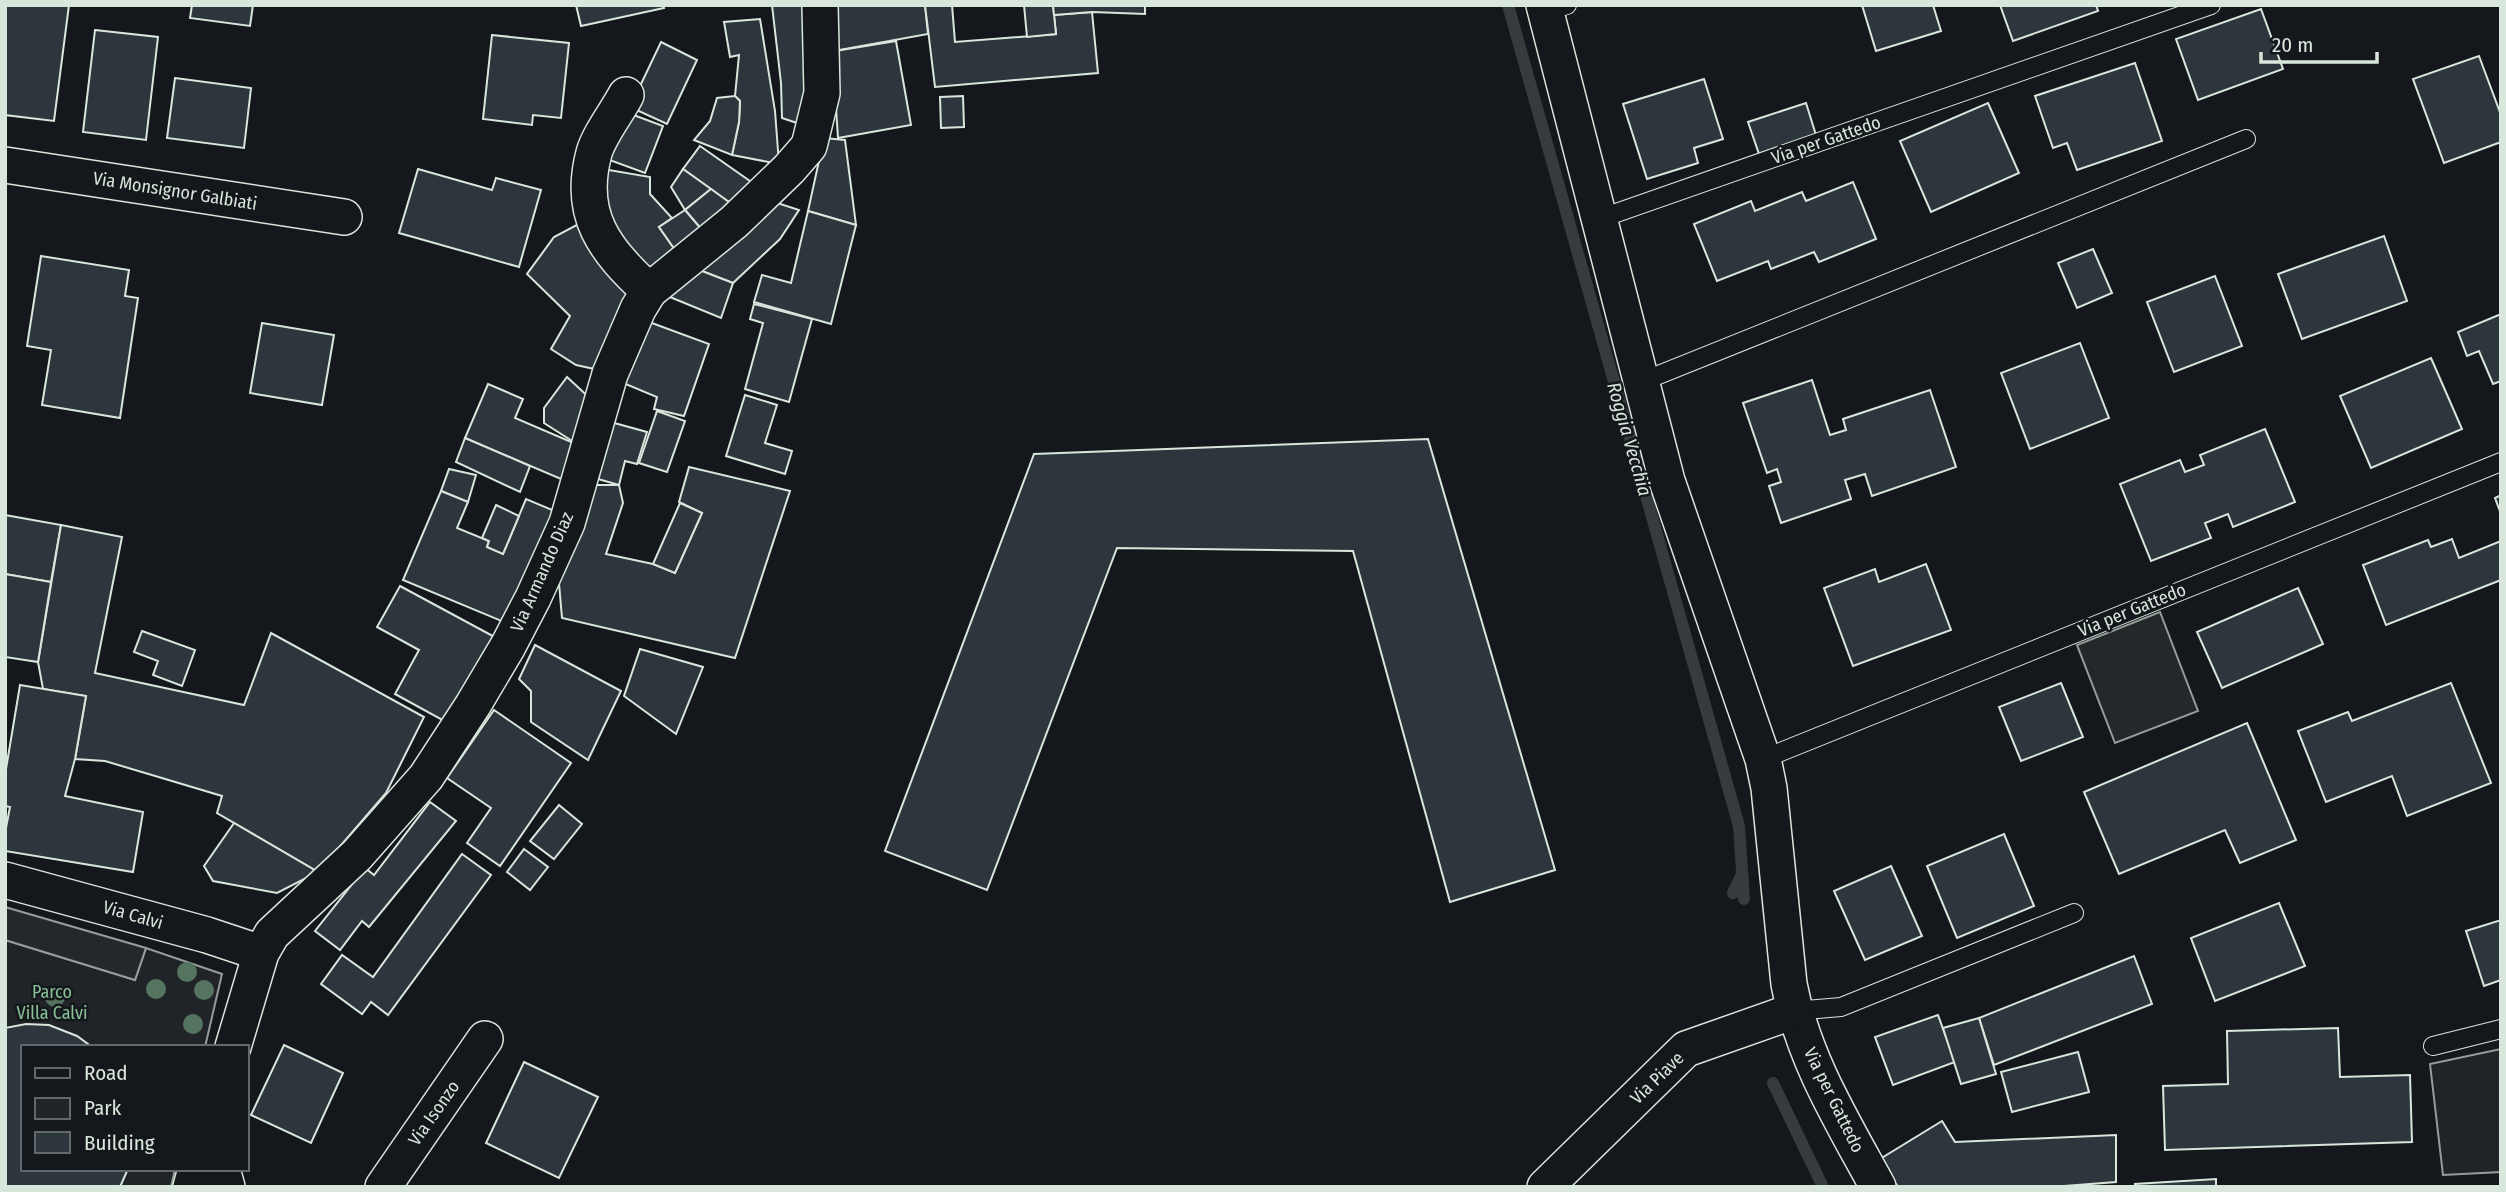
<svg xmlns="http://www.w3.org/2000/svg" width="2506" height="1192" font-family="'Fira Sans Condensed',sans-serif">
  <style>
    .green { fill: #202428; stroke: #939e99; stroke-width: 2 }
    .parking { fill: #24282b; stroke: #939e99; stroke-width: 2 }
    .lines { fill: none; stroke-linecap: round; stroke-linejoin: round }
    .stream { stroke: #363b3e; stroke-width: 12 }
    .building { fill: #2c363c; stroke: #d8e6dc; stroke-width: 2 }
    .lane-casing { stroke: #d8e6dc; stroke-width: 20 }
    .street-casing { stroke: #d8e6dc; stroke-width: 38 }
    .lane { stroke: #14181c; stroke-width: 18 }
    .street { stroke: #14181c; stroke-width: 35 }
    .tree { fill: #55745f }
    .labels { text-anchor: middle; stroke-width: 5; stroke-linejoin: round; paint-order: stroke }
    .street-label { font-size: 18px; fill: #d8e6dc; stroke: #14181c }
    .park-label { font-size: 18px; fill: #8ac095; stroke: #14181c }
    .water-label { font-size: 19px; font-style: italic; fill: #d8e6dc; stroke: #14181c }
  </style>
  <rect width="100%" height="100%" fill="#14181c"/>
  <g class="green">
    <polygon points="5,940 135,980 146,948 222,974 205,1047 23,1047 23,1169 175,1169 171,1187 5,1187"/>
    <polygon points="2501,1049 2501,1172 2443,1175 2430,1064"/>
  </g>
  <g class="parking">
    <polygon points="2160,612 2198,711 2115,743 2077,645"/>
    <polygon points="5,907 146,948 135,980 5,940"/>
  </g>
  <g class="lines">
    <g class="stream">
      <polyline points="1508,5 1739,826 1744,899"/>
      <polyline points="1733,893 1742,874"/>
      <polyline points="1773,1083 1823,1187"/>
    </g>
  </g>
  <g class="building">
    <polygon points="5,5 69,5 54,121 5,115"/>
    <polygon points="192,5 253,5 250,26 190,18"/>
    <polygon points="576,5 663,5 664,8 581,26"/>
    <polygon points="772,5 810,5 812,128 782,118 781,83"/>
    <polygon points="825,5 925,5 928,34 823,53"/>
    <polygon points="925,5 952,5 955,42 1056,34 1054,15 1092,12 1098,73 935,87"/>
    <polygon points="1024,5 1053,5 1056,34 1027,37"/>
    <polygon points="1053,5 1145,5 1145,14 1092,12 1054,15"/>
    <polygon points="1862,5 1933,5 1941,31 1876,51"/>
    <polygon points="2000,5 2096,5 2098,11 2013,41"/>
    <polygon points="2261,9 2283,69 2198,100 2176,39"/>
    <polygon points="760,19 775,111 779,164 732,155 739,122 740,101 735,96 739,55 730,57 724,22"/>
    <polygon points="95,30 158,37 146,140 83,132"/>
    <polygon points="492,35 569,43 561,118 533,115 532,125 483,119"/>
    <polygon points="896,41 911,125 838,138 835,93 823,53"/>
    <polygon points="661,42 697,60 667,124 630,107"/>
    <polygon points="2479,56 2501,115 2501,142 2444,163 2413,79"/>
    <polygon points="2135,63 2162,141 2077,170 2067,143 2053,148 2035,96"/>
    <polygon points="175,78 251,88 244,148 167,138"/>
    <polygon points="1704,79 1723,139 1694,148 1698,163 1647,179 1623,104"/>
    <polygon points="735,96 740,101 739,122 732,155 694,140 710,121 717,98"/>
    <polygon points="963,96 964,127 941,128 940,97"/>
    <polygon points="1806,103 1816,135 1759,154 1748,122"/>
    <polygon points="1988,103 2019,173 1931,212 1900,141"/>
    <polygon points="623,111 663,126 645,173 604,158"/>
    <polygon points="824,138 845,140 856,225 808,211"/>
    <polygon points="700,146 757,186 740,210 683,169"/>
    <polygon points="418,169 492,190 496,178 541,190 519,267 399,233"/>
    <polygon points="603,169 650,177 650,194 672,218 659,227 680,257 646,282 598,214"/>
    <polygon points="683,169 711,189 685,210 671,187"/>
    <polygon points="1853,182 1876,239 1819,262 1814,252 1771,269 1768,261 1717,281 1694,224 1751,201 1755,211 1802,192 1806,201"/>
    <polygon points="711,189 740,210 708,237 685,210"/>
    <polygon points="765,199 799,210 780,239 733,283 689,266"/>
    <polygon points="685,210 708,237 680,257 659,227"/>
    <polygon points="808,211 856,225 831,324 754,302 762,275 791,283"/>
    <polygon points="586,220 637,301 604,371 576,365 551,349 570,316 527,274 554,237"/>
    <polygon points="2384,236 2407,301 2302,339 2278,274"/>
    <polygon points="2093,249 2112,293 2077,308 2058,263"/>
    <polygon points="41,256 129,270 125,296 138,298 120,418 42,405 51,350 27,346"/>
    <polygon points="689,266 733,283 721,318 665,295"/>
    <polygon points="2215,276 2242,346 2174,372 2147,302"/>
    <polygon points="754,304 812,319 789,402 745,389 763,323 750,319"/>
    <polygon points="2501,314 2501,381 2493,384 2479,351 2467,356 2458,332"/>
    <polygon points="641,319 709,344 684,416 654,409 657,397 616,380"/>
    <polygon points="262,323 334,335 322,405 250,393"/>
    <polygon points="2080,343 2109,418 2030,449 2001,373"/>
    <polygon points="2431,358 2462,429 2371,468 2340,396"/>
    <polygon points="567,377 594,402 580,446 544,423 544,408"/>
    <polygon points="1812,380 1830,435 1846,430 1843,419 1930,390 1956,467 1872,496 1865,474 1845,480 1851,499 1781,523 1769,486 1781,482 1777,469 1767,473 1743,403"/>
    <polygon points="488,384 523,399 515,418 583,447 568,482 465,438"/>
    <polygon points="745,395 777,405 765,443 792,451 785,474 726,456"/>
    <polygon points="657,411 685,421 667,472 639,463"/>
    <polygon points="607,421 647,432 637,464 625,461 619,485 591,477"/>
    <polygon points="2265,429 2295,502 2233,527 2228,514 2205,523 2211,538 2151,561 2120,484 2180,460 2185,472 2204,465 2200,455"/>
    <polygon points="465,438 530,466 520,492 456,462"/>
    <polygon points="1428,439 1555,870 1450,902 1353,551 1117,548 987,890 885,851 1034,454"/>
    <polygon points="689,467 790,491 735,658 562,618 558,572 590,485 619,485 623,503 606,554 653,564 675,573 702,513 679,502"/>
    <polygon points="449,469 476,475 468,502 441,491"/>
    <polygon points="441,491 468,502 457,528 489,541 487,547 503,554 526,499 564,515 516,627 403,580"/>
    <polygon points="2501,495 2501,514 2495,498"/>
    <polygon points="680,503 702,513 675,573 653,564"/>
    <polygon points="496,505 519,516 503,554 487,547 489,541 482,538"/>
    <polygon points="5,515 61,525 51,582 5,574"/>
    <polygon points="61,525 122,537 95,673 244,705 271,633 424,717 386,793 318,872 217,813 222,796 105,761 75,759 86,696 43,689 38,662"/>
    <polygon points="2452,539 2459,558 2501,541 2501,580 2386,625 2363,565 2428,540 2431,547"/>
    <polygon points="1926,564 1951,630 1853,666 1824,588 1875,569 1879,582"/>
    <polygon points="5,574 51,582 38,662 5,657"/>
    <polygon points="400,586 502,641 455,727 395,694 419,650 377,627"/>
    <polygon points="2298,588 2323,644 2222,688 2197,632"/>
    <polygon points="142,631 195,650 182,686 153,675 158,661 134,652"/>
    <polygon points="535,645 621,691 588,760 531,722 531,691 519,679"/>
    <polygon points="640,649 703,667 676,734 624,696"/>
    <polygon points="2061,683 2083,737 2021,761 1999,707"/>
    <polygon points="2451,683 2491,783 2407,816 2392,776 2326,802 2298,731 2348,712 2352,721"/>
    <polygon points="20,685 86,696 75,759 65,796 143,812 133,872 5,851 5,833 10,807 5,806 5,775"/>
    <polygon points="494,710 571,763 500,866 467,843 491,808 447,778"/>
    <polygon points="2247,723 2296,840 2240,863 2225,830 2119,874 2084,792"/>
    <polygon points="430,802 456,821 369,927 362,921 340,950 315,931 365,868 374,875"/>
    <polygon points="559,805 582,824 554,859 530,841"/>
    <polygon points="234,823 318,872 277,893 213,881 204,866"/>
    <polygon points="2004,834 2034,906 1957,938 1927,866"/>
    <polygon points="524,849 548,867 530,890 507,872"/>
    <polygon points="462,854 491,875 388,1015 371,1002 362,1014 321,984 342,955 373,977"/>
    <polygon points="1891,866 1922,936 1865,960 1834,891"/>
    <polygon points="2279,903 2305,966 2215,1001 2191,938"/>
    <polygon points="2501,920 2501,980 2484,986 2466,931"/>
    <polygon points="2134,956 2152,1004 1994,1065 1979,1018"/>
    <polygon points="1938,1015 1955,1062 1893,1085 1875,1037"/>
    <polygon points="1979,1018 1996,1074 1961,1084 1943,1028"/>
    <polygon points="26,1024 49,1025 77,1036 92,1047 23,1047 23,1169 128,1169 120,1187 5,1187 5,1028"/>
    <polygon points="2338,1028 2340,1077 2410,1075 2412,1142 2165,1150 2163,1086 2228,1084 2227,1031"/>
    <polygon points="284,1045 343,1073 311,1143 251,1115"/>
    <polygon points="2078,1052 2089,1092 2012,1112 2001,1072"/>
    <polygon points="524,1062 598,1097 559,1178 486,1143"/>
    <polygon points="1942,1121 1955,1142 2116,1135 2116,1182 2051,1187 1898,1187 1880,1159"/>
    <polygon points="2216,1179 2216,1187 2135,1187 2135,1184"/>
  </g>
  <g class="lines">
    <defs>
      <g id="lane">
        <polyline points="1546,11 1567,5"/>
        <polyline points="1599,219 2211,5"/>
        <polyline points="1641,382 2246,139"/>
        <polyline points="1763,759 2501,462"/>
        <polyline points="1794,1011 1841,1007 2074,913"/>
        <polyline points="2433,1046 2501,1029"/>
      </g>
      <g id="street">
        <path d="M1544 5 1667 481 1763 759 1769 788 1789 984C1803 1058 1842 1121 1878 1187"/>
        <path d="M626 95C617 112 599 135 594 153 577 216 605 250 649 291"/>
        <polyline points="5,165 344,217"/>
        <polyline points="5,880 207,935 261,953"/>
        <polyline points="233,1047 261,953 272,934 357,855 426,777 473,705 508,646 533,598 567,523 610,374 638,309 649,291 734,222 789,169 809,146 822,93 820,5"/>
        <polyline points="222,1169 227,1187"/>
        <polyline points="191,1187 196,1169"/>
        <polyline points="383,1187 485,1039"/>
        <polyline points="1545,1187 1686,1049 1794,1011"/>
      </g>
    </defs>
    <use href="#lane" class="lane-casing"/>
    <use href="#street" class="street-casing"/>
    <use href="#lane" class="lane"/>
    <use href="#street" class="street"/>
  </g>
  <g class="tree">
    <circle cx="187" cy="972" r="10"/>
    <circle cx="156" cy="989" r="10"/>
    <circle cx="204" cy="990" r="10"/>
    <circle cx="55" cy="997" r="10"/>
    <circle cx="193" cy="1024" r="10"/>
  </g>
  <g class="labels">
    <g class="street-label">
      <text transform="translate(1826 140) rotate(-19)" y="6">Via per Gattedo</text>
      <text transform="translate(175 191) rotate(9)" y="6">Via Monsignor Galbiati</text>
      <text transform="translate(542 572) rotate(-66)" y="6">Via Armando Diaz</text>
      <text transform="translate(2132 610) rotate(-22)" y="6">Via per Gattedo</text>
      <text transform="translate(133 915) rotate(16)" y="6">Via Calvi</text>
      <text transform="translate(1657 1078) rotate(-44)" y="6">Via Piave</text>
      <text transform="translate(1834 1100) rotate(64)" y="6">Via per Gattedo</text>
      <text transform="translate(434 1113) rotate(-55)" y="6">Via Isonzo</text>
    </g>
    <g class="park-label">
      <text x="52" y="998">Parco<tspan x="52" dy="21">Villa Calvi</tspan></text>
    </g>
    <g class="water-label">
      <text transform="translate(1630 439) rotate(74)" y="7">Roggia Vecchia</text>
    </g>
  </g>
  <rect width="2506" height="1192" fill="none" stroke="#d8e6dc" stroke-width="14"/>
  <rect x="21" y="1045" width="228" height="126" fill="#14181c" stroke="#626a69" stroke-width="2"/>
  <rect x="35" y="1068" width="35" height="10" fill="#14181c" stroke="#626a69" stroke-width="2"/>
  <text x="84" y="1080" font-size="21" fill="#d8e6dc">Road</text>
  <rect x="35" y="1098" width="35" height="21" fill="#202428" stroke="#626a69" stroke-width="2"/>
  <text x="84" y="1115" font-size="21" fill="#d8e6dc">Park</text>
  <rect x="35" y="1132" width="35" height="21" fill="#2c363c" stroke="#626a69" stroke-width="2"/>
  <text x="84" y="1150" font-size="21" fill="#d8e6dc">Building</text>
  <path d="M2261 52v10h116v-10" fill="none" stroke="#d8e6dc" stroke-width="3.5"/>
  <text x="2272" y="52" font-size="21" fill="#d8e6dc" stroke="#14181c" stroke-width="5" paint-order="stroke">20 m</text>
</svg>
